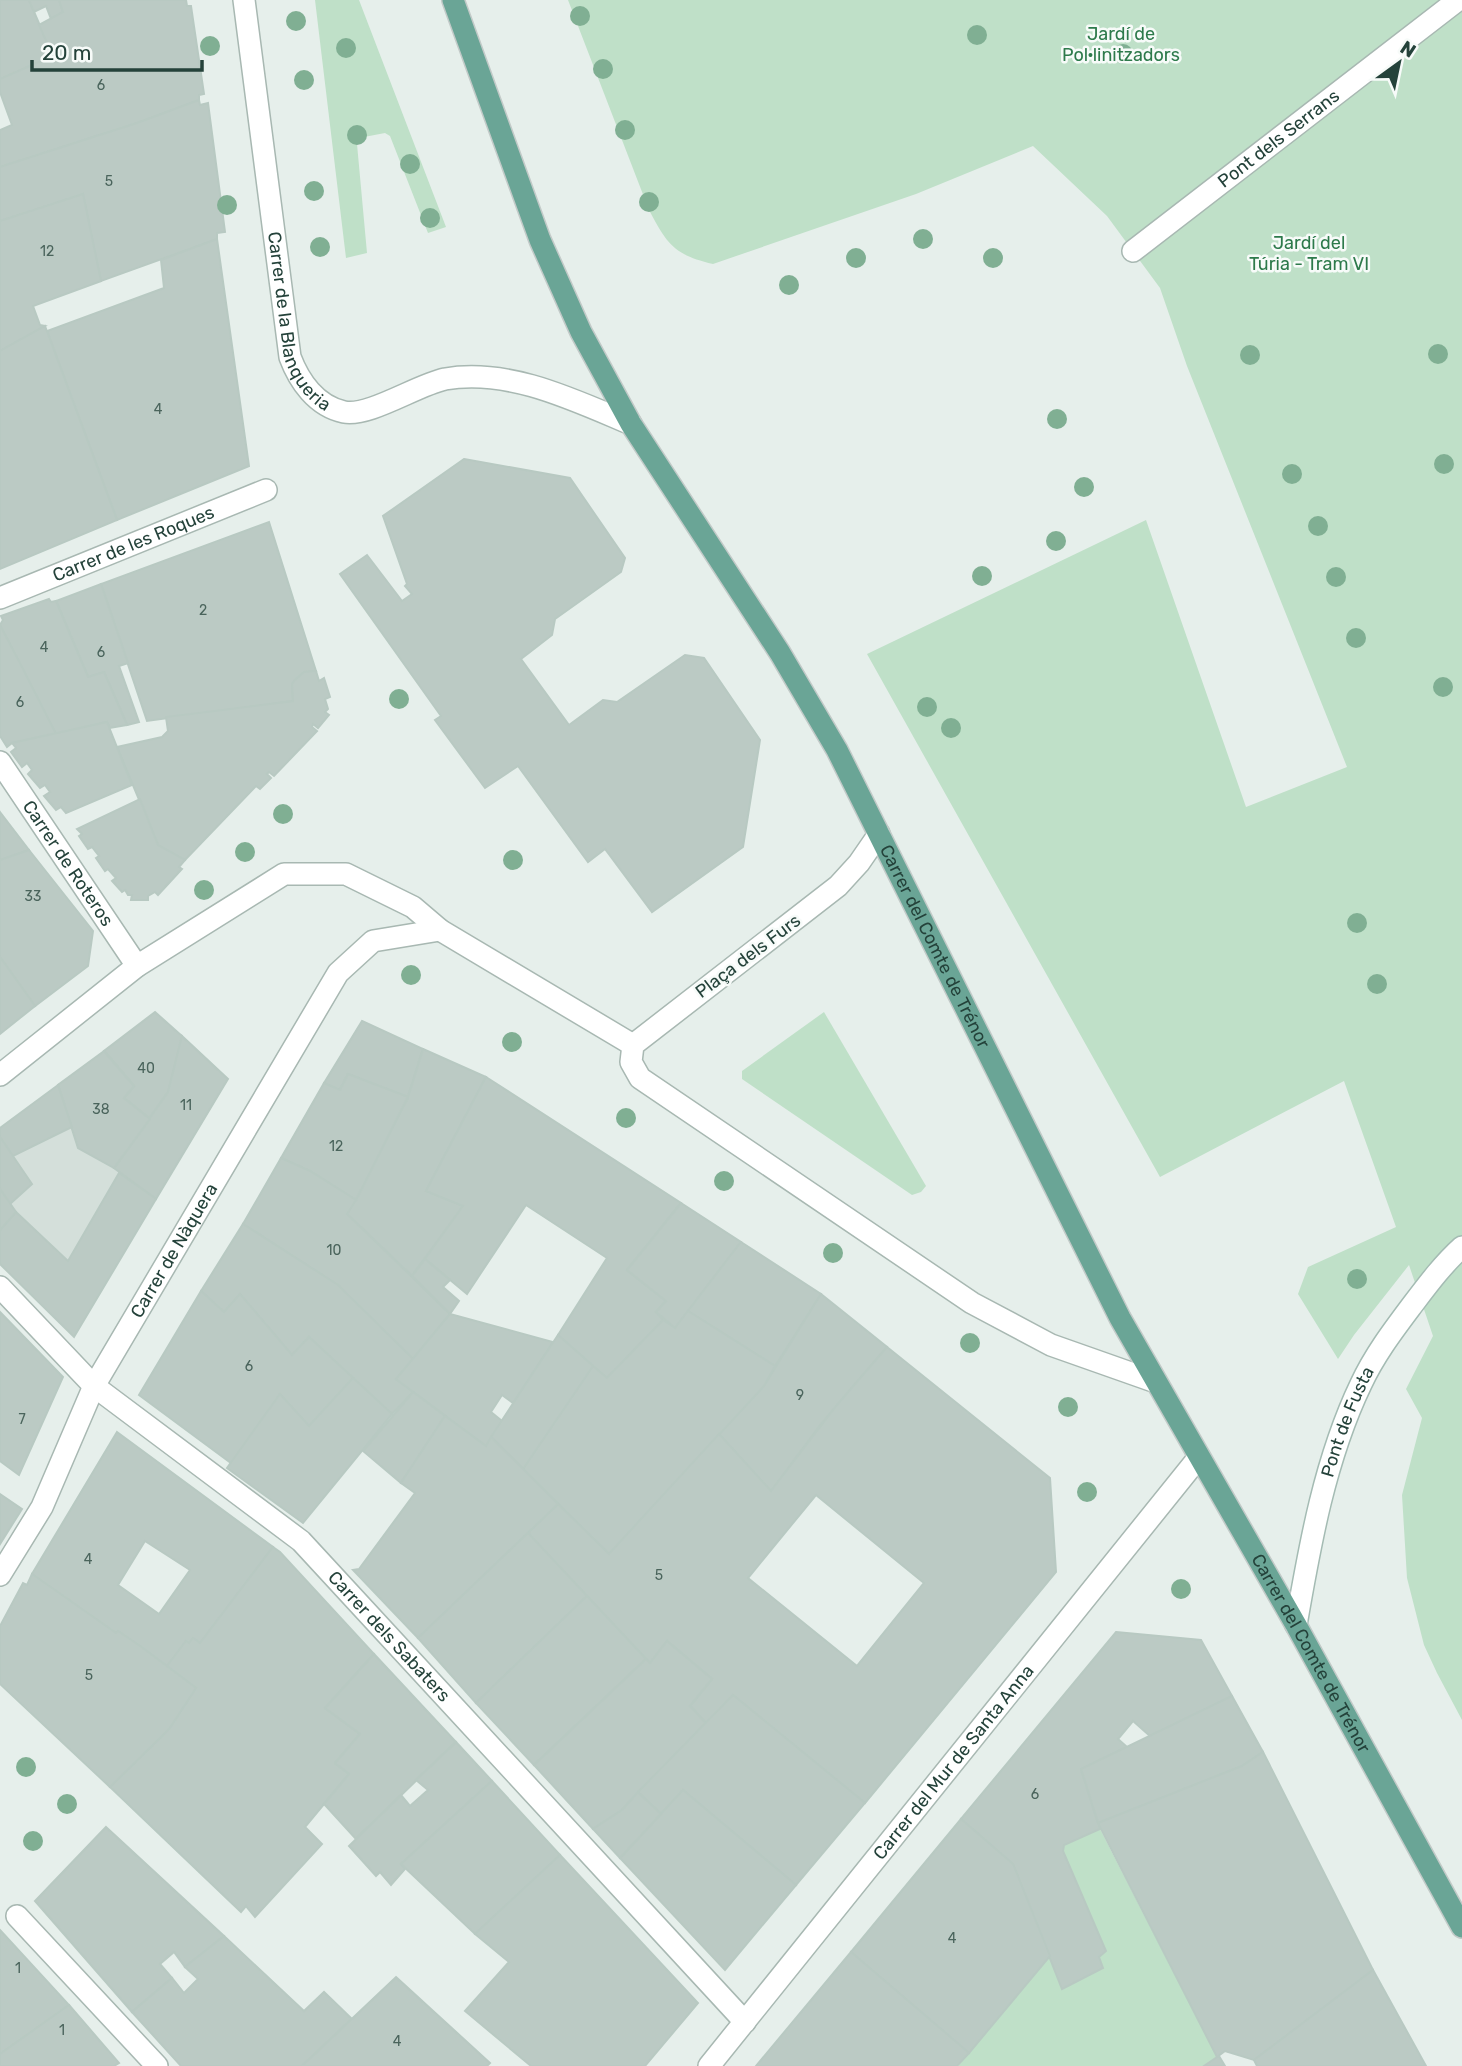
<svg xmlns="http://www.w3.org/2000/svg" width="1462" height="2066" font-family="Rubik,sans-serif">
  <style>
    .built { fill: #d4dfda }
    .green { fill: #bfe0c8 }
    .building { fill: #bbcac4; stroke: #b8c9c2; stroke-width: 2; fill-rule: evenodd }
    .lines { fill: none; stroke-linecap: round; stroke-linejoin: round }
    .pedestrian-casing { stroke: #a8b8b2; stroke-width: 24 }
    .minor-casing { stroke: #a8b8b2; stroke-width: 24 }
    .secondary-casing { stroke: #a4bbb3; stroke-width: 24 }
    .primary-casing { stroke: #c2cac8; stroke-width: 24 }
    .pedestrian { stroke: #fff; stroke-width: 21 }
    .minor { stroke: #fff; stroke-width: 21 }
    .secondary { stroke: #fff; stroke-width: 21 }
    .primary { stroke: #6aa596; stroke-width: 21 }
    .tree { fill: #80af93 }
    .labels { text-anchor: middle; stroke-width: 5; stroke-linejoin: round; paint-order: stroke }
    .number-label { font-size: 14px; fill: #4a645c }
    .park-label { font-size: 18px; fill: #2d7a4b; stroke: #f7fbf9 }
    .street-label { font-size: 18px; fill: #24423a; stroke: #f7fbf9 }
  </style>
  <rect width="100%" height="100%" fill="#e6efeb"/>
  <polygon class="built" points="72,1127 78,1148 114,1168 156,1199 74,1337 0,1264 0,1230 16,1212 10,1204 32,1184 13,1156"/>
  <g class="green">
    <polygon points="315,0 359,0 446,227 428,233 390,136 385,133 364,137 357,144 367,253 346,258"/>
    <path d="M568 0H1462V1720L1437 1673 1424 1645 1407 1578 1402 1495 1422 1418 1406 1389 1433 1336 1409 1265 1354 1335 1338 1359 1298 1294 1308 1267 1396 1227 1344 1081 1160 1177 867 654 1146 520 1246 807 1347 767 1187 366 1160 288 1107 216 1033 146 916 194 713 264C674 255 667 244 649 210Z"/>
    <polygon points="824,1012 926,1186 921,1192 912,1195 742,1079 742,1071"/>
    <polygon points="1100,1829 1217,2057 1204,2066 958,2066 1050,1956 1062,1989 1103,1968 1063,1851 1064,1845"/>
  </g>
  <g class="building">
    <polygon points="0,0 29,0 53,56 0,79"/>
    <polygon points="29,0 59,0 63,12 51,19 46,6 34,12"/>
    <polygon points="59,0 186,0 187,6 191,6 204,94 199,95 199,100 137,123 0,167 0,130 12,125 0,92 0,79 53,56 39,25 63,12"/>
    <polygon points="199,100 200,105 208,103 225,232 217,233 217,239 101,281 83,194 0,221 0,167 137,123"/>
    <polygon points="83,194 101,281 33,306 40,325 45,326 0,351 0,221"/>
    <polygon points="217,239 249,466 117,520 47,331 164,288 161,260"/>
    <polygon points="45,326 117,520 0,569 0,351"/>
    <polygon points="464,459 570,478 625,558 621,572 555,619 552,635 521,659 569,725 603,700 617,702 685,655 704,658 760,740 743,847 652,912 605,849 588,862 518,766 485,788 435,720 441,716 340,574 367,555 402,601 412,594 405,586 407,584 383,516"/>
    <polygon points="269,522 316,671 304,672 295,680 292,684 293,701 147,721 101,584"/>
    <polygon points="101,584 128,663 119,666 139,722 127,725 104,672 88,677 56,601"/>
    <polygon points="49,599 51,602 56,601 88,677 104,672 127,725 110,728 107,722 56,734 0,625 3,620 1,616"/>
    <polygon points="0,625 23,669 56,734 12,743 7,747 0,736"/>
    <polygon points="316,671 319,681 324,678 330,697 325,699 328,709 325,712 329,715 318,728 313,724 312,727 317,731 274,776 269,772 267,774 271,778 260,789 256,786 185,860 158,845 117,747 162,737 168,731 166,717 293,701 292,684 295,680 304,672"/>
    <polygon points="107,722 132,785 66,813 61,807 56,810 44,796 50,792 45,785 40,788 28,774 32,770 27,763 22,767 11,752 16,748 12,743"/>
    <polygon points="140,799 158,845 185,860 179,867 182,869 158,895 155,892 148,896 148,900 131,900 132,895 128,895 125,890 122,892 112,881 116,878 108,869 105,871 96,858 99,856 92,847 88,849 79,836 82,834 77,829"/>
    <polygon points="0,812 29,850 0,860"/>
    <polygon points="29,850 93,931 88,966 35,1006 0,957 0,860"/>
    <polygon points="0,957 35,1006 0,1034"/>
    <polygon points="155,1012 182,1036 168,1092 150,1119 124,1098 134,1086 104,1051"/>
    <polygon points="362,1021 423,1049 408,1097 348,1074 340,1090 324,1083"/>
    <polygon points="182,1036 228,1079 156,1199 114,1168 168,1092"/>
    <polygon points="423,1049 486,1077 426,1191 463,1206 412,1276 347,1214 408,1097"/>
    <polygon points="104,1051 134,1086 124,1098 150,1119 114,1168 78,1148 58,1085"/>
    <polygon points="348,1074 408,1097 356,1200 310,1171 281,1158 324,1083 340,1090"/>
    <polygon points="486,1077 681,1203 627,1270 666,1301 656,1312 663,1320 607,1378 558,1335 607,1258 526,1205 467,1294 425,1259 463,1206 426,1191"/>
    <polygon points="58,1085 72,1127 13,1156 0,1137 0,1128"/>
    <polygon points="0,1137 32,1184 10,1204 0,1189"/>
    <polygon points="281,1158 310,1171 356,1200 347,1214 450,1314 413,1359 338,1285 243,1224"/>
    <polygon points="119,1173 156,1199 74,1337 0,1264 0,1230 16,1212 68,1261"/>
    <polygon points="0,1189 16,1212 0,1230"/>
    <polygon points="681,1203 741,1242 675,1328 656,1312 666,1301 627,1270"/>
    <polygon points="243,1224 338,1285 413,1359 396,1379 413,1392 392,1414 309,1337 292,1355 240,1294 224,1312 201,1291"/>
    <polygon points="741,1242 821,1294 775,1366 688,1311"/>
    <polygon points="425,1259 450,1280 443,1287 459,1301 450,1314 412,1276"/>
    <polygon points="201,1291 224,1312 240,1294 292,1355 309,1337 353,1378 309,1426 280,1394 231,1463 139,1395"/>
    <polygon points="821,1294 887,1347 820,1425 771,1491 719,1434 764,1386"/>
    <polygon points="688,1311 775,1366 764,1386 609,1554 523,1469 593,1366 607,1378 663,1320 675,1328"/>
    <polygon points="0,1312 63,1377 19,1475 0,1461"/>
    <polygon points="450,1314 553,1342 513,1403 502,1395 491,1412 502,1421 486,1446 396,1379"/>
    <polygon points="558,1335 593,1366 523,1469 491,1437"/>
    <path d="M887 1347 1050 1478 1056 1572 865 1803 733 1695 706 1723 690 1706 712 1679 667 1641 650 1663 528 1533 558 1504 609 1554 719 1434 771 1491 837 1405ZM816 1495 924 1583 857 1666 748 1578Z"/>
    <polygon points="353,1378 392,1414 303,1523 227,1468 280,1394 309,1426"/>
    <polygon points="413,1392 445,1416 401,1483 363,1451"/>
    <polygon points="445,1416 486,1446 491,1437 558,1504 418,1638 353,1570 359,1569 415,1493 401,1483"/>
    <path d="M117 1432 273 1547 200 1643 193 1638 189 1643 186 1641 167 1666 140 1646 118 1631 116 1633 32 1574ZM145 1541 190 1570 159 1614 118 1585Z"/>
    <polygon points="0,1494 22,1509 0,1544"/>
    <polygon points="528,1533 587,1596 476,1703 418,1638"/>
    <polygon points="273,1547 280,1552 374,1654 325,1708 360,1734 335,1763 349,1774 305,1827 322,1844 255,1917 246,1906 241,1912 110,1787 169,1729 196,1688 167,1666 186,1641 189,1643 193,1638 200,1643"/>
    <polygon points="32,1574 116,1633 118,1631 140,1646 196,1688 169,1729 110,1787 0,1684 0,1626 23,1583 27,1585"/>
    <polygon points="587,1596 646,1659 534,1765 476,1703"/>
    <polygon points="1116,1632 1201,1640 1232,1696 1150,1736 1133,1721 1118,1739 1127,1747 1081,1769 1100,1829 1064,1845 1063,1851 1106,1951 1099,1957 1103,1968 1062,1989 1013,1864 961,1819"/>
    <polygon points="667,1641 712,1679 690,1706 706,1723 622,1810 593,1829 534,1765 646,1659 650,1663"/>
    <polygon points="374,1654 456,1742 356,1839 324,1804 349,1774 335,1763 360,1734 325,1708"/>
    <polygon points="733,1695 865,1803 796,1885 683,1790 661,1814 638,1792"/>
    <polygon points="1232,1696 1263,1752 1242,1766 1098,1823 1081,1769"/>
    <polygon points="456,1742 492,1781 401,1864 405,1869 391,1885 380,1872 376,1876 349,1846 401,1795 410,1806 428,1790 416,1780"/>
    <polygon points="1263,1752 1373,1970 1254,2060 1225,2051 1217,2057 1098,1823 1242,1766"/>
    <polygon points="492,1781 560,1855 475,1934 401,1864"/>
    <polygon points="683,1790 796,1885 725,1970 620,1858"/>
    <polygon points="638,1792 661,1814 620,1858 593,1829 622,1810"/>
    <polygon points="961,1819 1013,1864 1050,1956 969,2053 851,1952"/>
    <polygon points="106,1827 224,1936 185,1967 174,1952 160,1964 172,1978 132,2012 35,1901"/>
    <polygon points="560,1855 698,2003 645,2066 531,2066 465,2011 509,1962 475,1934"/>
    <polygon points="0,1930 69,2005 0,2054"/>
    <polygon points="224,1936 304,2011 324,1992 352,2019 302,2066 181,2066 132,2012 172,1978 184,1993 198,1979 185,1967"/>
    <polygon points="851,1952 969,2053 957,2066 756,2066"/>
    <polygon points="1373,1970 1426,2066 1257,2066 1254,2060"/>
    <polygon points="396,1977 490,2063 487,2066 302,2066"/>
    <polygon points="69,2005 119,2063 114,2066 0,2066 0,2054"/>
    <polygon points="1219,2056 1225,2066 1204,2066 1217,2057"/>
  </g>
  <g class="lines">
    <defs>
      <g id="pedestrian">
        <path id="s1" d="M1133 251 1458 0"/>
        <path id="s2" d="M0 598 266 490"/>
        <path id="s3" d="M0 762 137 966"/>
        <polyline points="0,1075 137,966 284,874 346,874 413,907 440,930 633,1045"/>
        <path id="s4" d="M0 1287 94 1386 301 1541 745 2022"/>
        <path id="s5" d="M0 1575 42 1507 94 1386 338 973 373 941 440 930"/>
        <polyline points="17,1916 157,2066"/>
        <path id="s6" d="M709 2066 1199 1457"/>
      </g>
      <g id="minor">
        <path id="s7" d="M244 0 290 357C299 381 316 406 344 412 369 417 417 385 445 379 509 368 574 400 631 424"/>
        <polyline points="879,834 859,863 838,886 633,1045 631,1062 640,1078 972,1303 1051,1345 1156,1382"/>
      </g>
      <g id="secondary">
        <path id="s8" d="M1296 1625C1310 1544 1325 1459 1361 1384 1374 1356 1392 1332 1410 1308 1426 1287 1442 1265 1462 1247"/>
      </g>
      <g id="primary">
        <path id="s9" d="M453 0 540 240 581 332 631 424 780 653 837 750 1120 1318 1296 1625 1462 1927"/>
      </g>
    </defs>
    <use href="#pedestrian" class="pedestrian-casing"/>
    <use href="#minor" class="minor-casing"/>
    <use href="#secondary" class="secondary-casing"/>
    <use href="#primary" class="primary-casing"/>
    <use href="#pedestrian" class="pedestrian"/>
    <use href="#minor" class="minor"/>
    <use href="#secondary" class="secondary"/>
    <use href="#primary" class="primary"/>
  </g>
  <g class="tree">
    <circle cx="580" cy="16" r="10"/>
    <circle cx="296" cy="21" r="10"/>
    <circle cx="977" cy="35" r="10"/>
    <circle cx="210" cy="46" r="10"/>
    <circle cx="346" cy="48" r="10"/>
    <circle cx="1123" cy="54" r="10"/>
    <circle cx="603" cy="69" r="10"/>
    <circle cx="304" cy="80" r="10"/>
    <circle cx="625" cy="130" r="10"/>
    <circle cx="357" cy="135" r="10"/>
    <circle cx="410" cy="164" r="10"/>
    <circle cx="314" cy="191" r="10"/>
    <circle cx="649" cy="202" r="10"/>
    <circle cx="227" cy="205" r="10"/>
    <circle cx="430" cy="218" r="10"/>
    <circle cx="923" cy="239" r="10"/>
    <circle cx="320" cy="247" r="10"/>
    <circle cx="856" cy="258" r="10"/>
    <circle cx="993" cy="258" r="10"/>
    <circle cx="789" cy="285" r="10"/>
    <circle cx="1438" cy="354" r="10"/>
    <circle cx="1250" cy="355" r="10"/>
    <circle cx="1057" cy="419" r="10"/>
    <circle cx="1444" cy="464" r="10"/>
    <circle cx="1292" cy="474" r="10"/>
    <circle cx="1084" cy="487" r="10"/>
    <circle cx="1318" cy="526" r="10"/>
    <circle cx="1056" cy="541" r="10"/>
    <circle cx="982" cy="576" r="10"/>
    <circle cx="1336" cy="577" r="10"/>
    <circle cx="1356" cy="638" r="10"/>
    <circle cx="1443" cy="687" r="10"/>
    <circle cx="399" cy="699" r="10"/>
    <circle cx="927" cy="707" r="10"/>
    <circle cx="951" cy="728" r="10"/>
    <circle cx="283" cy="814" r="10"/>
    <circle cx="245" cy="852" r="10"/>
    <circle cx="513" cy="860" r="10"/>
    <circle cx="204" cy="890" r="10"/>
    <circle cx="1357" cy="923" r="10"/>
    <circle cx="411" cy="975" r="10"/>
    <circle cx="1377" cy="984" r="10"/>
    <circle cx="512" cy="1042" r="10"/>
    <circle cx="626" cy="1118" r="10"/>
    <circle cx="724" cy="1181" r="10"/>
    <circle cx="833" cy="1253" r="10"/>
    <circle cx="1357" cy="1279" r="10"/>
    <circle cx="970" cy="1343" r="10"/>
    <circle cx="1068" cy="1407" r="10"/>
    <circle cx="1087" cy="1492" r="10"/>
    <circle cx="1181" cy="1589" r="10"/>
    <circle cx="26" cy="1767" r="10"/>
    <circle cx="67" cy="1804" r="10"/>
    <circle cx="33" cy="1841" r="10"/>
  </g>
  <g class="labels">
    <g class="number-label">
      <text x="101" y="90">6</text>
      <text x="109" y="186">5</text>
      <text x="47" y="256">12</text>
      <text x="158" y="414">4</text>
      <text x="203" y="615">2</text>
      <text x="44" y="652">4</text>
      <text x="101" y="657">6</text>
      <text x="20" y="707">6</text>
      <text x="33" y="901">33</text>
      <text x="146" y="1073">40</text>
      <text x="186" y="1110">11</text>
      <text x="101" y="1114">38</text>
      <text x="336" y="1151">12</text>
      <text x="334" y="1255">10</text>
      <text x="249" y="1371">6</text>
      <text x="800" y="1400">9</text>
      <text x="22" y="1424">7</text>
      <text x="88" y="1564">4</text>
      <text x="659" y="1580">5</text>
      <text x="89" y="1680">5</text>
      <text x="1035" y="1799">6</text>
      <text x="952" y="1943">4</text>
      <text x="18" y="1973">1</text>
      <text x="62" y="2035">1</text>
      <text x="397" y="2046">4</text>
    </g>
    <g class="park-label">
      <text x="1121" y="40">Jardí de<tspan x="1121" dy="21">Pol·linitzadors</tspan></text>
      <text x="1309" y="249">Jardí del<tspan x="1309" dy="21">Túria - Tram VI</tspan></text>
    </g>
    <g class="street-label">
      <text dy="6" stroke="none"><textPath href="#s1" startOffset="184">Pont dels Serrans</textPath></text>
      <text dy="6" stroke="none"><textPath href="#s7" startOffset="329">Carrer de la Blanqueria</textPath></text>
      <text dy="6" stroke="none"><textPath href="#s2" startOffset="144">Carrer de les Roques</textPath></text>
      <text dy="6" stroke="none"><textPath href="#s3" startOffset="122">Carrer de Roteros</textPath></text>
      <text dy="6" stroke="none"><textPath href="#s9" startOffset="1066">Carrer del Comte de Trénor</textPath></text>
      <text transform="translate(748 956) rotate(-37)" y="6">Plaça dels Furs</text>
      <text dy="6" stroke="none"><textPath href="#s5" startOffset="369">Carrer de Nàquera</textPath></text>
      <text dy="6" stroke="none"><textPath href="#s8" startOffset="210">Pont de Fusta</textPath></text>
      <text dy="6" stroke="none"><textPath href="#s4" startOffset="525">Carrer dels Sabaters</textPath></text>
      <text dy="6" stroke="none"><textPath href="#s9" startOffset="1867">Carrer del Comte de Trénor</textPath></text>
      <text dy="6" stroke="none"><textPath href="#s6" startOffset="390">Carrer del Mur de Santa Anna</textPath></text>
    </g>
  </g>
  <g transform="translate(1399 63) rotate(33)" stroke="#f7fbf9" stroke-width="5" paint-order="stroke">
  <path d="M0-5L12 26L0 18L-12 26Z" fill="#24423a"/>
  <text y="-10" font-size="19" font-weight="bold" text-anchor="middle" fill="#24423a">N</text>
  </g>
  <path d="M32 60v10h170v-10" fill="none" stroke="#24423a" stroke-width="3.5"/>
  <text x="42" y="60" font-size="21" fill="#24423a" stroke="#f7fbf9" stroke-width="5" paint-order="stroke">20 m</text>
</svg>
